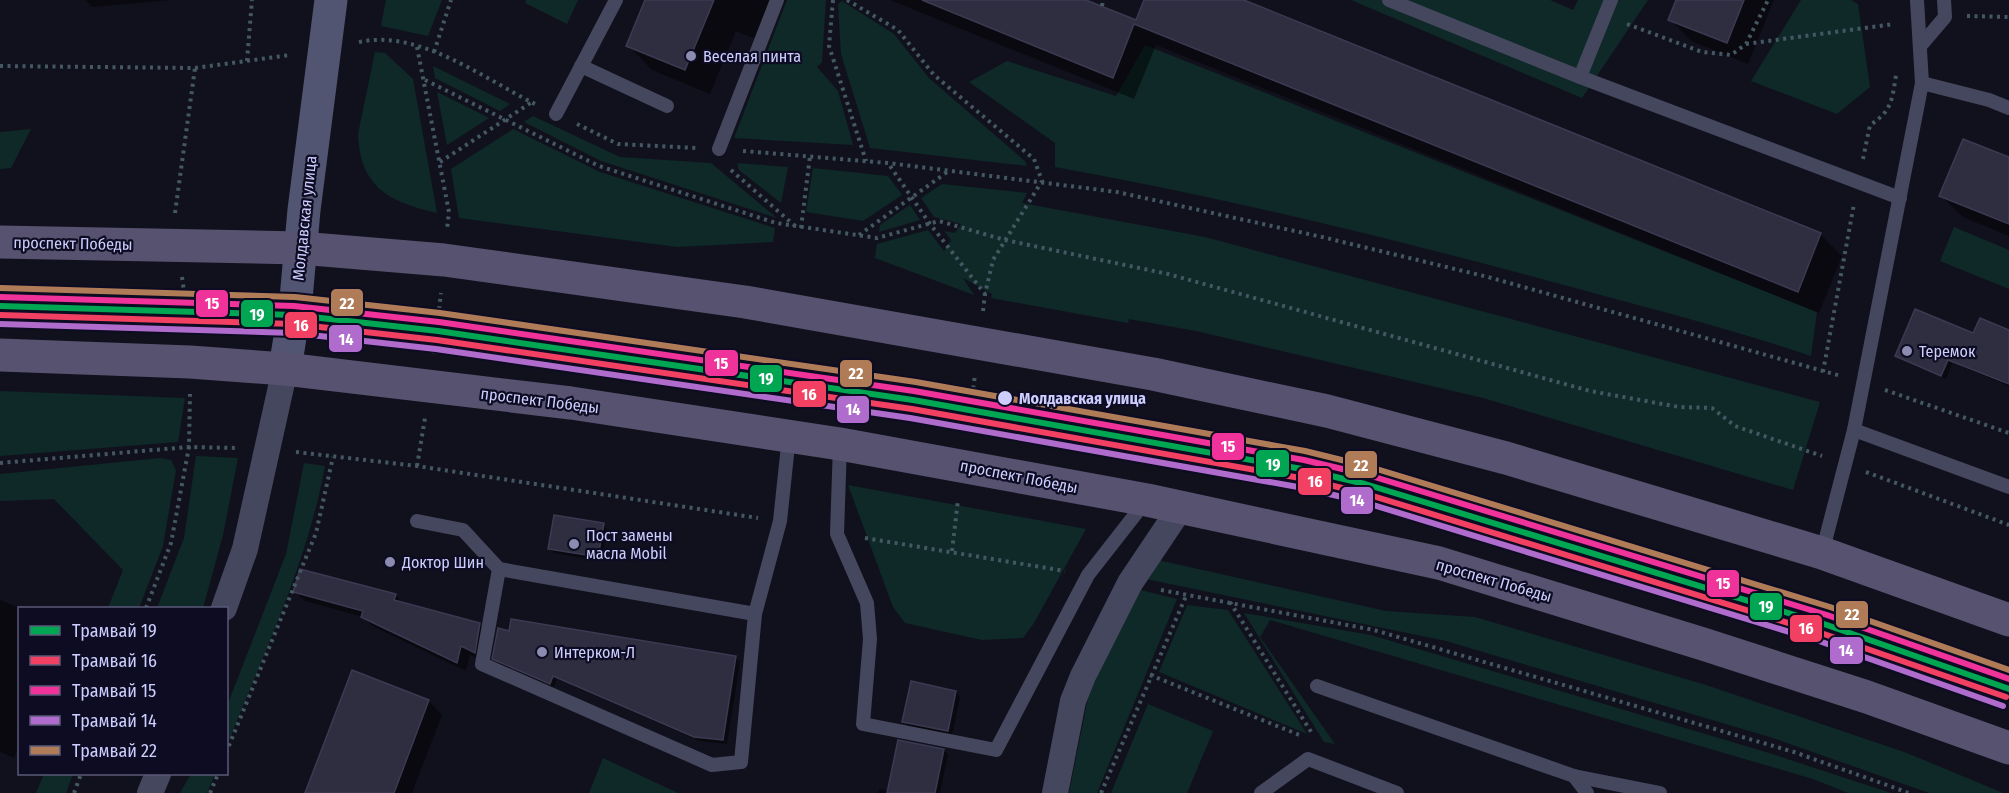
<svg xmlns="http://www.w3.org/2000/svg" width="2009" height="793" font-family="'Fira Sans Condensed',sans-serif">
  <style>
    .green { fill: #0e2927 }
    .shadow { fill: #0007 }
    .building { fill: #2f2e40; stroke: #3b3a52; stroke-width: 1.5 }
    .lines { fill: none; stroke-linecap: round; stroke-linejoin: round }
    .path { stroke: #445863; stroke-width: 4; stroke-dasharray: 3 4.5; stroke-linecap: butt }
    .lane { stroke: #45475e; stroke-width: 14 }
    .street { stroke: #45475e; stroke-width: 26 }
    .secondary { stroke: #525571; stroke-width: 33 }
    .primary { stroke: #585271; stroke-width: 33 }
    .tram-1-casing { stroke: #0d0c22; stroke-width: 10 }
    .tram-2-casing { stroke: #0d0c22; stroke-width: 10 }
    .tram-3-casing { stroke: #0d0c22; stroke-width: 10 }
    .tram-4-casing { stroke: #0d0c22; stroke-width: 10 }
    .tram-5-casing { stroke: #0d0c22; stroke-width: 10 }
    .tram-1 { stroke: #00a651; stroke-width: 6 }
    .tram-2 { stroke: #f24062; stroke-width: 6 }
    .tram-3 { stroke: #ef339a; stroke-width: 6 }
    .tram-4 { stroke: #b06ccc; stroke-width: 6 }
    .tram-5 { stroke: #b07c57; stroke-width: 6 }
    .poi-dot { fill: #8b8cb0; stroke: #0d0c22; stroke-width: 2 }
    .stop-dot { fill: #cdceff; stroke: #0d0c22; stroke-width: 2 }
    .labels { text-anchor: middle; stroke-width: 4.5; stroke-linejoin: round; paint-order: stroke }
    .poi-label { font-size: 16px; fill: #cdceff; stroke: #0d0c22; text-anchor: start }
    .street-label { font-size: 16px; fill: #cdceff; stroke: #0d0c22 }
    .stop-label { font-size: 16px; font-weight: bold; fill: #cdceff; stroke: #0d0c22; text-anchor: start }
    .line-badge { stroke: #0d0c22; stroke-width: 2 }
    .badge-label { font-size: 16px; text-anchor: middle; font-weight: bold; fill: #fff }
  </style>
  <rect width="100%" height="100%" fill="#11111d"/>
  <g class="green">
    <polygon points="386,0 442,0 428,36 381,26"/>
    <polygon points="526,0 578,0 567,24 525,3"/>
    <polygon points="787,0 826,0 822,62 817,67 838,91 853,145 734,138"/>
    <polygon points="1351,0 1550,0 1573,10 1578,0 1648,0 1582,98"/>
    <polygon points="1801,0 1851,0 1858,4 1870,87 1837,114 1751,81"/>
    <polygon points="842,1 894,34 929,78 1025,161 1027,166 870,148 841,54 838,4"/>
    <path d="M1145 45 1817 312 1811 356C1725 327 1637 305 1549 281 1386 237 1222 197 1055 167V143L969 82 1007 61 1116 96Z"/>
    <path d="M375 52 385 53 413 79 437 213C390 202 360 188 358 134Z"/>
    <polygon points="433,66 510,104 500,111 435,78"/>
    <polygon points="437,92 489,118 447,145"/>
    <polygon points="533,116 620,157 711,163 777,218 601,161 524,122"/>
    <polygon points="31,129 11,168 0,169 0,132"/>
    <polygon points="513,129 600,172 775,228 773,242 677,247 459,218 451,169"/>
    <polygon points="737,163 788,167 781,203 739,170"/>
    <polygon points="813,168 888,176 902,195 863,221 806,212"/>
    <polygon points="942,184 1027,193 1022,203 1205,237 1820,402 1793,490 1483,398 1196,331 1129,319 1128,323 991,298 992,294 963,278 974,295 875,258 877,244 928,230 944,251 951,240 944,231 955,233 961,224 934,217 921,198"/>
    <polygon points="910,205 920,220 879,232 880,225"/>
    <polygon points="1954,227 2009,250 2009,289 1940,261"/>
    <polygon points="0,391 185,398 178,442 0,456"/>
    <polygon points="196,456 238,458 223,535 203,608 157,608 184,538"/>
    <polygon points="160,458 171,460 176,470 163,546 139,608 108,608 123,570 54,499 0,501 0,474"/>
    <path d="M304 463 325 466C308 561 263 655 227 745V706L286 554Z"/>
    <polygon points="848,485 1086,529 1034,623 1023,638 982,640 905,623 893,607"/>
    <polygon points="1158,560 1386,611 1475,617 1706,685 1907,753 2003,793 1929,793 1773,738 1446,641 1146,579"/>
    <polygon points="1141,590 1177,599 1097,793 1069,793 1088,698 1106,653"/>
    <polygon points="1187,605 1228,610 1307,734 1159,672"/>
    <polygon points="1244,613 1371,635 1766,752 1891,793 1848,793 1813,779 1270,620 1260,637 1335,744 1324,742"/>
    <polygon points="1148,704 1213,731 1187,793 1111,793"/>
    <polygon points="603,758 678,793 589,793"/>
    <polygon points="44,774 73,774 66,793 36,793"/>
    <polygon points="191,774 215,774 207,793 180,793"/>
  </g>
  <g class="shadow">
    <polygon points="85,0 173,0 92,7"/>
    <polygon points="646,0 780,0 763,42 736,31 710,94 652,70 628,45"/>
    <polygon points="890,0 1082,0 1137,22 1146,0 1240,0 1821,235 1842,256 1819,313 1156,45 1134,99"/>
    <polygon points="1677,0 1774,0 1748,64 1691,41 1670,19"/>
    <polygon points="2009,159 2009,236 1963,217 1941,196"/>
    <polygon points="2009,332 2009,386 1952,363 1946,379 1901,360 1897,356 1974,335"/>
    <polygon points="603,525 607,529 602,561 554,553 550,549"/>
    <polygon points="295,592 395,595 404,604 479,625 489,634 484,661 470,655 466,671 372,626 363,617 305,601"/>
    <polygon points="0,600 20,608 20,745 14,758 0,752"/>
    <polygon points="494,658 736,658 740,662 727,744 700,741 557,679 554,687 498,663"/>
    <polygon points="956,692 960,697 952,735 908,726 904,722"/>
    <polygon points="429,701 442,715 412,793 307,793"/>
    <polygon points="944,750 948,755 940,793 878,793 879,789 889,791"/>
  </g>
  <g class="building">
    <polygon points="645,0 714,0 685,70 626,46"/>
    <polygon points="922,0 1086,0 1136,20 1144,0 1244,0 1821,233 1798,292 1134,24 1113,78"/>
    <polygon points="1676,0 1744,0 1727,43 1668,20"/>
    <polygon points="1963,139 2009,157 2009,224 1939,196"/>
    <polygon points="1915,309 1973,333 1980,318 2009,330 2009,384 1948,360 1941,376 1895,356"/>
    <polygon points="554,515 604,523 598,557 548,549"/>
    <polygon points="300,569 396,594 394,600 480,623 475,653 461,646 457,663 361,617 363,611 293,592"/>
    <polygon points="511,619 736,656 723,740 694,737 553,676 550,684 492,659 498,628 509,631"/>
    <polygon points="352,670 429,700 394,793 305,793"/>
    <polygon points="911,681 956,691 948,731 902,722"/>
    <polygon points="898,740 944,749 935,793 887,793"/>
  </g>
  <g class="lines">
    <g class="path">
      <polyline points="833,0 829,46 866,161"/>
      <polyline points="847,0 898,30 934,75 1034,159 1042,181 993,260 985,294 930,224 888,163"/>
      <polyline points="1102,6 1103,0"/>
      <polyline points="1967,16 2009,17"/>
      <polyline points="1627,24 1702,52 1731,55 1746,44 1768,0"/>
      <path d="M359 42C419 29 483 78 535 104"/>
      <polyline points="1746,44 1894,24"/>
      <polyline points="417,47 449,212 447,229"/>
      <polyline points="434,52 451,0"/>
      <polyline points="247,61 252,0"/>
      <polyline points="0,66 195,68 290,55"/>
      <polyline points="425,80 599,166 776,223 877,238 939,221 1005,240 1168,274 1590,391 1679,407 1712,408 1735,426 1822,456"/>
      <polyline points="577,124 618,144 697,148"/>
      <polyline points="743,151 888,163 1117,192 1322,237 1488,277 1841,376"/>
      <path d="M1863 159 1870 125C1892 111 1892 100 1896 75"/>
      <polyline points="440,162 532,102"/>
      <polyline points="731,170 795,226"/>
      <polyline points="175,213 195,68"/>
      <polyline points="801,228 810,156"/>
      <polyline points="859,235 950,170"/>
      <polyline points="182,277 189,329"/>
      <polyline points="983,311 985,294"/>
      <polyline points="434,354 441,293"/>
      <polyline points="1823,372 1854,204"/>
      <polyline points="1885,390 2009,433"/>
      <polyline points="967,433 975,375"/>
      <polyline points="296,452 417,466 758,518"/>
      <polyline points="0,463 189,447 238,448"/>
      <polyline points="417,466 425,418"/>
      <polyline points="1866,472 2009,525"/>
      <polyline points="865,538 1065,571"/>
      <polyline points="952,551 958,500"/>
      <polyline points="1161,590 1374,630 1794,752 1909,793"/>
      <polyline points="1230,602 1313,735"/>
      <polyline points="146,608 171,543 189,447 190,394"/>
      <polyline points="1150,675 1302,736"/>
      <polyline points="226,753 316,533 333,457"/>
      <polyline points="74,793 81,774"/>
      <polyline points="210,793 218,774"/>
      <polyline points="1101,793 1186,596"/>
    </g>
    <g class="lane">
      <polyline points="1389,0 1580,77 1900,198"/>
      <polyline points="1922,44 1945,17 1944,0"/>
      <polyline points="581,66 667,106"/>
      <polyline points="1580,77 1611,0"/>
      <polyline points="1922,83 1989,100 2009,108"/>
      <polyline points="556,114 616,0"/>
      <polyline points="719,149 777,0"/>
      <polyline points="1854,430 2009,487"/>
      <polyline points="840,444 837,534 867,603 870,639 863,724 996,750 1088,575 1145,502"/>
      <polyline points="417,521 463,530 499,569 755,614 780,521 789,436"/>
      <polyline points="1822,553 1854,430 1922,83 1917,0"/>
      <polyline points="499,569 482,664 712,765 741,762 755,614"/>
      <polyline points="1317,686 1574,776 1660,793"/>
      <polyline points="1574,776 1587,793"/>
      <polyline points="1261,793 1308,759 1397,793"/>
    </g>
    <g class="street">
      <polyline points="224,608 245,549 285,369"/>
      <polyline points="150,793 158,774"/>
      <polyline points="1055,793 1073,701 1083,676 1130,583 1181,507"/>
    </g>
    <polyline class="secondary" points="285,369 296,299 304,210 331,0"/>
    <g class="primary">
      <polyline points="0,242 300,248 444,260 745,302 1153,374 1327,411 1506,458 1822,553 2009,620"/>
      <polyline points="0,355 190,362 285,369 571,403 840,444 1147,500 1439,563 1703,644 1867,697 2009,748"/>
    </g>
    <defs>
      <polyline id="tram-1" points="0,306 294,315 438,331 913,400 1302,469 1365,484 1824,624 2009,689"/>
      <polyline id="tram-2" points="0,315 293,324 437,340 912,409 1300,478 1363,493 1821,633 2006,697"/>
      <polyline id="tram-3" points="0,297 294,306 439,322 914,391 1304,460 1368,475 1827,615 2009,679"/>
      <polyline id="tram-4" points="0,324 293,333 436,349 910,418 1298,487 1360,501 1819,641 2003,706"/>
      <polyline id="tram-5" points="1,288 295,297 440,313 916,382 1305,451 1370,467 1830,607 2009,670"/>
    </defs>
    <use href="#tram-1" class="tram-1-casing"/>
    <use href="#tram-2" class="tram-2-casing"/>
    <use href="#tram-3" class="tram-3-casing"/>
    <use href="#tram-4" class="tram-4-casing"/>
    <use href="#tram-5" class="tram-5-casing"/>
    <use href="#tram-1" class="tram-1"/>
    <use href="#tram-2" class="tram-2"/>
    <use href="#tram-3" class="tram-3"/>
    <use href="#tram-4" class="tram-4"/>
    <use href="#tram-5" class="tram-5"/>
  </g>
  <g class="poi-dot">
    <circle cx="691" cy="56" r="6"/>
    <circle cx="1907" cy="351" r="6"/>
    <circle cx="574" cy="544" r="6"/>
    <circle cx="390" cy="562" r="6"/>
    <circle cx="542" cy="652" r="6"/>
  </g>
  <circle class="stop-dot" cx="1005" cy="398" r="8"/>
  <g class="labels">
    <g class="poi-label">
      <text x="703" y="62">Веселая пинта</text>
      <text x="1919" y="357">Теремок</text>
      <text x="586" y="541">Пост замены<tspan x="586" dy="18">масла Mobil</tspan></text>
      <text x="402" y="568">Доктор Шин</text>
      <text x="554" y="658">Интерком-Л</text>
    </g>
    <g class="street-label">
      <text transform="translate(304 218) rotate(-84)" y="6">Молдавская улица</text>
      <text transform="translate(73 243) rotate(1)" y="6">проспект Победы</text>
      <text transform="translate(540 400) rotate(7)" y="6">проспект Победы</text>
      <text transform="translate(1019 476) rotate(11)" y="6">проспект Победы</text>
      <text transform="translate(1494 580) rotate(16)" y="6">проспект Победы</text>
    </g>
    <g class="stop-label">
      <text x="1019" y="404">Молдавская улица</text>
    </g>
  </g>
  <g class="line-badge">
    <rect x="330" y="288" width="34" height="29" rx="6" fill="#b07c57"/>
    <rect x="195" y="289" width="34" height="29" rx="6" fill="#ef339a"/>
    <rect x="240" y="299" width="34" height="29" rx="6" fill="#00a651"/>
    <rect x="284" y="311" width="34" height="28" rx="6" fill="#f24062"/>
    <rect x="328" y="324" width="35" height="29" rx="6" fill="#b06ccc"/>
    <rect x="704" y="349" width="35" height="28" rx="6" fill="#ef339a"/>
    <rect x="839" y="359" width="34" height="29" rx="6" fill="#b07c57"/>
    <rect x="749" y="364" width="34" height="29" rx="6" fill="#00a651"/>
    <rect x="792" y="380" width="35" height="28" rx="6" fill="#f24062"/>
    <rect x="836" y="395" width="34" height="29" rx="6" fill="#b06ccc"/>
    <rect x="1211" y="432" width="34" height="29" rx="6" fill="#ef339a"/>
    <rect x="1255" y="449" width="35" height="29" rx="6" fill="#00a651"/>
    <rect x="1344" y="450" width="34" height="29" rx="6" fill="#b07c57"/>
    <rect x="1297" y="467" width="35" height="29" rx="6" fill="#f24062"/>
    <rect x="1340" y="486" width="34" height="29" rx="6" fill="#b06ccc"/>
    <rect x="1706" y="569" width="34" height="29" rx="6" fill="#ef339a"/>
    <rect x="1749" y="592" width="34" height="29" rx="6" fill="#00a651"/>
    <rect x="1835" y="600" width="34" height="29" rx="6" fill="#b07c57"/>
    <rect x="1789" y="614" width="34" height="29" rx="6" fill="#f24062"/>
    <rect x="1829" y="636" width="35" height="29" rx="6" fill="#b06ccc"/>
  </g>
  <g class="badge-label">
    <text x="347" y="309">22</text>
    <text x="212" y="309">15</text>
    <text x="257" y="320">19</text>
    <text x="301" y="331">16</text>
    <text x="346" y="345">14</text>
    <text x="721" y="369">15</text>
    <text x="856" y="379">22</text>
    <text x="766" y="384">19</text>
    <text x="809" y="400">16</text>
    <text x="853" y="415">14</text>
    <text x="1228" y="452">15</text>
    <text x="1273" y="470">19</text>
    <text x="1361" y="471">22</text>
    <text x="1315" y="487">16</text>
    <text x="1357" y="506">14</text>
    <text x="1723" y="589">15</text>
    <text x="1766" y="612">19</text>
    <text x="1852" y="620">22</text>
    <text x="1806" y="634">16</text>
    <text x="1846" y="656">14</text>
  </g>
  <rect x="18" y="607" width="210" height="168" fill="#0d0c22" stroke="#5a5a7a" stroke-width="1.5"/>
  <rect x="30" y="626" width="30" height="9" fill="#00a651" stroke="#5a5a7a" stroke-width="1.5"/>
  <text x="72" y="637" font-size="18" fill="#cdceff">Трамвай 19</text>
  <rect x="30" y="656" width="30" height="9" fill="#f24062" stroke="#5a5a7a" stroke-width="1.5"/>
  <text x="72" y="667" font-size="18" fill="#cdceff">Трамвай 16</text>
  <rect x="30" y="686" width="30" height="9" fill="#ef339a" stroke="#5a5a7a" stroke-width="1.5"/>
  <text x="72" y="697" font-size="18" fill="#cdceff">Трамвай 15</text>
  <rect x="30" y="716" width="30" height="9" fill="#b06ccc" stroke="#5a5a7a" stroke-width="1.5"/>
  <text x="72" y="727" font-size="18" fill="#cdceff">Трамвай 14</text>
  <rect x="30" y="746" width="30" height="9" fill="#b07c57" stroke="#5a5a7a" stroke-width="1.5"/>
  <text x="72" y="757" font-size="18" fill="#cdceff">Трамвай 22</text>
</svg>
